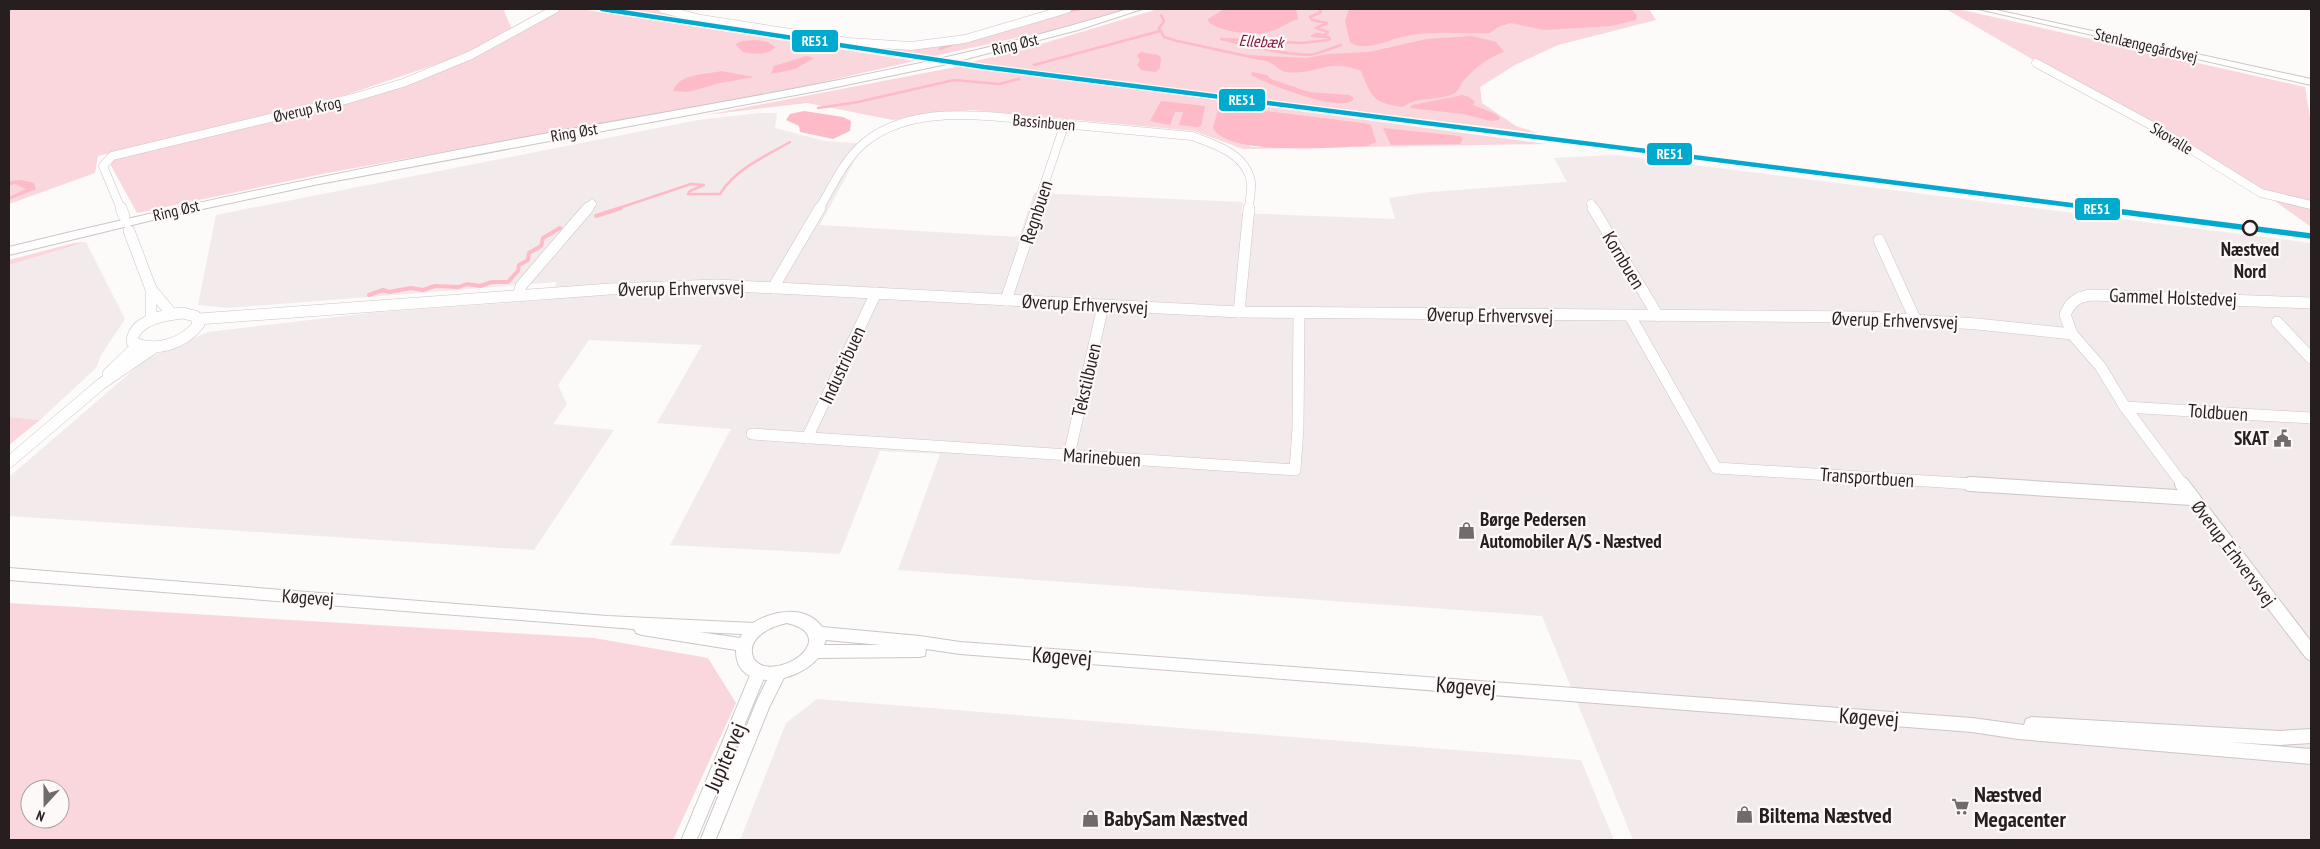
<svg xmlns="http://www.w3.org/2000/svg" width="2320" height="849" font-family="'PT Sans Narrow',sans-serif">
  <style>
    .built { fill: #f3eaec }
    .green { fill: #fad7dc; fill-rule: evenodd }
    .water { fill: #febac6 }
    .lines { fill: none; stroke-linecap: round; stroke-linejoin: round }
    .stream-far1 { stroke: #febac6; stroke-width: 2.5 }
    .stream { stroke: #febac6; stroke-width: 4 }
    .minor-far2-casing { stroke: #ccc5c6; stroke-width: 9 }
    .minor-far1-casing { stroke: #ccc5c6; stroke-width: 12 }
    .minor-casing { stroke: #ccc5c6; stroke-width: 16 }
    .tertiary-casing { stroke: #ccc5c6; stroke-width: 2 }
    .secondary-casing { stroke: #ccc5c6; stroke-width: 2 }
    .minor-far2 { stroke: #fffefe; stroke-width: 8 }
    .minor-far1 { stroke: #fffefe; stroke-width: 11 }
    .minor { stroke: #fffefe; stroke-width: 14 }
    .tertiary { fill: #fffefe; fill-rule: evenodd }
    .secondary { fill: #fffefe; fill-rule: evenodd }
    .rail-1-far1-casing { stroke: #fef9f9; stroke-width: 7 }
    .rail-1-casing { stroke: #fef9f9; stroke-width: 9 }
    .rail-1-far1 { stroke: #00a9ce; stroke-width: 4.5 }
    .rail-1 { stroke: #00a9ce; stroke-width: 5.5 }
    .stop-dot { fill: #fef9f9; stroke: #271e20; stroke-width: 2.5 }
    .labels { text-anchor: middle; stroke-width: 4.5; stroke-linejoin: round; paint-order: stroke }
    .far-water-label { font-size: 16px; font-style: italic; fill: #7e0e35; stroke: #fef9f9 }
    .far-street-label { font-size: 16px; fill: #271e20; stroke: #fef9f9 }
    .street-label { font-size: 19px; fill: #271e20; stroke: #fef9f9 }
    .stop-label { font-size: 19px; font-weight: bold; fill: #271e20; stroke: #fef9f9 }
    .poi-label { font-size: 19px; font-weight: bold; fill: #271e20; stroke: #fef9f9; text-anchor: end }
    .near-street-label { font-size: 22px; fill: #271e20; stroke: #fef9f9 }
    .near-poi-label { font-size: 22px; font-weight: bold; fill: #271e20; stroke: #fef9f9; text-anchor: start }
    .line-badge { stroke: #fef9f9; stroke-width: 2 }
    .badge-label { font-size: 14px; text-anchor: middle; font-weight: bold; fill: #fff }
  </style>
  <rect width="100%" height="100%" fill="#fdfafa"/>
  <g class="built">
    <polygon points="759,113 777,113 775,128 825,141 869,144 858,154 820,225 1019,237 1034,193 1243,202 1241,213 1395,219 1389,198 1429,192 1567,182 1554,158 1615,155 2311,243 2311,840 1633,840 1542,616 898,570 940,454 880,451 840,554 670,545 731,429 657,423 702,345 589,340 558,385 567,404 553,424 614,430 534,550 9,516 9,477 146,359 208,332 369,313 547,300 557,282 228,308 198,305 216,215 698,120"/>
    <polygon points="86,242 125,319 101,355 96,368 40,420 9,417 9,265"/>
    <polygon points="817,699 1581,760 1614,840 740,840 786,723"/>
  </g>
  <g class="green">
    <polygon points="9,9 507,9 504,11 513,32 443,62 349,94 98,156 95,173 9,204"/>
    <polygon points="556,9 580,9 915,61 805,86 322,174 137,213 109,162 114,158 404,84"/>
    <polygon points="621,9 659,9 674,14 881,46 950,43 1075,9 1126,9 1048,31 930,57"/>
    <polygon points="1158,9 1649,9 1656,20 1558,45 1515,65 1480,87 1482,103 1516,126 1538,133 967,63 1021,50"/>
    <polygon points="1946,9 1958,9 2305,87 2311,123 2311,227 2275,201"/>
    <path d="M961 66 1547 144 1243 149 1194 131 972 110 930 114 893 120 807 103 706 115ZM1227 106 1364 123 1367 146 1250 147 1221 107Z"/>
    <polygon points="86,242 9,265 9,260 74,243"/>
    <polygon points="9,417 40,420 9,445"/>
    <path d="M9 603 594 638 708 658 736 703 673 840H9ZM30 789H60V819H30Z"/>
  </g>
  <g class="water">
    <path d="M1224 9H1296L1298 19C1287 22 1279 30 1268 32 1251 36 1224 32 1209 23L1208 19Z"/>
    <path d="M1349 9H1631L1637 15 1636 20 1611 26 1544 30 1511 23 1498 27 1490 33C1461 34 1431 30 1402 37 1388 40 1362 53 1350 42L1345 21Z"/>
    <path d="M1472 36 1496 42 1504 52C1489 57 1476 67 1465 79 1460 83 1460 91 1453 94 1438 101 1417 96 1403 107 1373 103 1372 98 1361 71 1327 57 1316 76 1286 72 1277 70 1274 63 1266 61 1236 56 1206 48 1175 42L1179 40 1248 55 1306 58 1328 54 1369 52 1427 39Z"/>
    <path d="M756 40 768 42 775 47C768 56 754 54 743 52L735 44 742 41Z"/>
    <polygon points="1141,52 1158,55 1161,58 1160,68 1156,72 1141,70 1137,65 1140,61 1137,55"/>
    <polygon points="806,56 814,58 795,69 771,74 774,66"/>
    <path d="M721 71 754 77 720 83 688 92 673 91C679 73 706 75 721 71Z"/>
    <path d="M1252 72 1267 75 1271 79 1309 92 1349 95 1353 97V100C1340 113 1267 84 1251 75Z"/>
    <polygon points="1463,95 1469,97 1475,102 1473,105 1496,114 1500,118 1499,120 1491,121 1463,114 1410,108 1412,105"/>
    <polygon points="1161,101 1205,106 1201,126 1197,127 1179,125 1183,112 1175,112 1170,125 1150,121"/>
    <path d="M1227 106 1364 123 1371 125 1376 142 1367 146C1336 147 1228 157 1213 128L1218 109Z"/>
    <polygon points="804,111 843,117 851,121 850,131 833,139 800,132 799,126 786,120 790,114"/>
    <polygon points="1383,128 1460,136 1463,139 1460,144 1391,145"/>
    <polygon points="21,180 34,183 36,189 9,200 9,197 26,189 15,184 9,186 9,181"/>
  </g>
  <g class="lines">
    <g class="stream-far1">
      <path d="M1320 9 1321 12 1310 17 1312 20 1327 23 1316 28 1328 32 1325 35 1316 34 1312 36 1328 37 1330 39 1328 40 1302 43 1221 39C1242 44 1295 58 1315 54 1323 52 1332 48 1341 45"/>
      <polyline points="1067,12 1079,9"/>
      <polyline points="1161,15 1164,21 1159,28 1164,37 1177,41"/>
      <polyline points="940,49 956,43"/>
      <polyline points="1034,65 1160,31"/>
      <polyline points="818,108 858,102 954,80 999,84 1019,79"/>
      <path d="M616 209 691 184 704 185 690 191 688 194H720C735 169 766 156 790 142"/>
    </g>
    <g class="stream">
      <polyline points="596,216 621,208"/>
      <polyline points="369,295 383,290 389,292 411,288 423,290 435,286 459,287 467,284 480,286 492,282 508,282 518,271 519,265 528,260 529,253 541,246 543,238 560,228"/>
    </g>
    <defs>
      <g id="minor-far2">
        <polyline points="663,9 701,19 849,42 911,46 965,39 1067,9"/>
        <polyline points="2036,63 2158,129 2261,193 2311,205"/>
        <polyline points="1591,204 1594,209"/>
        <polyline points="121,209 103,166 112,156 349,99 403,83 471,55 555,9"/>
        <polyline points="587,209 592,204"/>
        <path d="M819 209C832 187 844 160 864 143 916 100 1001 118 1063 124 1106 128 1149 132 1192 136 1215 145 1246 153 1251 182 1252 190 1249 201 1249 209"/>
        <polyline points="1036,209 1065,123"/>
      </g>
      <g id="minor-far1">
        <polyline points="121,208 124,216"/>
        <polyline points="1593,208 1658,316"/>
        <polyline points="129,231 151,289 151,320"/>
        <polyline points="1879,240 1915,319"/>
        <polyline points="773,288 820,208"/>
        <polyline points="151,289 172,314"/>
        <polyline points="518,296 521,286 588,208"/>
        <polyline points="1006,300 1037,208"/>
        <polyline points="1239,312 1249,208"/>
        <path d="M182 313 195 316 199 324C183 344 156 353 132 342 133 320 164 315 182 313Z"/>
        <polyline points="1630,316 1716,468 1990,485"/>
        <polyline points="198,319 610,289 717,285 1239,312 1868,317 1977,324 2072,334"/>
        <polyline points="2277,322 2311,358"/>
        <polyline points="108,374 137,346"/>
        <polyline points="2125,407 2311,418"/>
        <polyline points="752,434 1295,470 1298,428 1299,313"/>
        <polyline points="807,438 876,293"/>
        <polyline points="1069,455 1103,306"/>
        <polyline points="9,462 101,384 155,347"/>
        <path d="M2183 485 2125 407 2100 366 2072 334 2065 315C2070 302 2077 297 2091 295L2311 303"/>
      </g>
      <g id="minor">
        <polyline points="1970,484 2192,498"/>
        <polyline points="2182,484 2311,653"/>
        <polyline points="689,840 759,672"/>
        <polyline points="708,840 763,704 778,674"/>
      </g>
      <g id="tertiary">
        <polygon points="1978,9 1992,9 2311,79 2311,85"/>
        <path d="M9 568 607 616 753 623C774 610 806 605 822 627L920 636 960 642 1972 718 2024 725 2026 719 2032 717 2280 731 2311 729V743L2280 745 2228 742 2311 749V764L2018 739 1972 732 960 654 926 649 925 656 919 657 818 658C798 683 735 694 736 650L642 635 636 633 634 629 9 580ZM787 623C835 634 794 672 764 666 760 665 754 661 753 657 746 637 772 626 787 623ZM699 632 742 634 740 638ZM826 640 881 645H824Z"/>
      </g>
      <path id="secondary" d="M1128 9H1142L1078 30 947 64 817 91 314 185 161 218 9 255V247C188 203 368 166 549 133 744 98 939 67 1128 9Z"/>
    </defs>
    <use href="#minor-far2" class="minor-far2-casing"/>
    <use href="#minor-far1" class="minor-far1-casing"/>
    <use href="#minor" class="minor-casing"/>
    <use href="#tertiary" class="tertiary-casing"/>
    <use href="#secondary" class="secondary-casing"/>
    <use href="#minor-far2" class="minor-far2"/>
    <use href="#minor-far1" class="minor-far1"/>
    <use href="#minor" class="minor"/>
    <use href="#tertiary" class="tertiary"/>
    <use href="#secondary" class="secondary"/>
    <defs>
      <polyline id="rail-1-far1" points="602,9 984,67 2102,209"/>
      <polyline id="rail-1" points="2092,208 2311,236"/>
    </defs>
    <use href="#rail-1-far1" class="rail-1-far1-casing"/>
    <use href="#rail-1" class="rail-1-casing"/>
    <use href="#rail-1-far1" class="rail-1-far1"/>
    <use href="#rail-1" class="rail-1"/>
  </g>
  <defs>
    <symbol id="civic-bare" viewBox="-9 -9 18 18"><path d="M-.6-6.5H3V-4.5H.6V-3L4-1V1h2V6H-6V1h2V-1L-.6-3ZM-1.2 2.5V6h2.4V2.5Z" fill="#726b6c" stroke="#fef9f9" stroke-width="2.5" paint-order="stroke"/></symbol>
    <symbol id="shop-bare" viewBox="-9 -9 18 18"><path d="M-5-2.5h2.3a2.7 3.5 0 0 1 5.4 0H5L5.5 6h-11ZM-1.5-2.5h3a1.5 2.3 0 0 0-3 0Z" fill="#726b6c" stroke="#fef9f9" stroke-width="2.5" paint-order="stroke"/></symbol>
    <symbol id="supermarket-bare" viewBox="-9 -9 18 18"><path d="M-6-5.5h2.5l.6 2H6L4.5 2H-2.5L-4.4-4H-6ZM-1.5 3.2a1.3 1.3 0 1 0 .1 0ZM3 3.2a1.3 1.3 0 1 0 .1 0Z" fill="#726b6c" stroke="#fef9f9" stroke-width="2.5" paint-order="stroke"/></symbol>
  </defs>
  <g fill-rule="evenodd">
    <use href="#civic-bare" x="2270" y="426" width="25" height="25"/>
    <use href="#shop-bare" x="1454" y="518" width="25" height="25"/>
    <use href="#supermarket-bare" x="1948" y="794" width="25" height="25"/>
    <use href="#shop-bare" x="1732" y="802" width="25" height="25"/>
    <use href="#shop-bare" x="1078" y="806" width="25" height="25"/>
  </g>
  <circle class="stop-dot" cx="2250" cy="228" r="7"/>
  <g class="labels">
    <g class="far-water-label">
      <text transform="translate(1261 41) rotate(3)" y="6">Ellebæk</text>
    </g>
    <g class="far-street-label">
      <text transform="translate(1015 44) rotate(-14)" y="6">Ring Øst</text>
      <text transform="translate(2146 45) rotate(13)" y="6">Stenlængegårdsvej</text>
      <text transform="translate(307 109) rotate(-13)" y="6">Øverup Krog</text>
      <text transform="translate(1044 122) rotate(5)" y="6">Bassinbuen</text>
      <text transform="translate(574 132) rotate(-10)" y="6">Ring Øst</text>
      <text transform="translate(2172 138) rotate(31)" y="6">Skovalle</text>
      <text transform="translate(176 210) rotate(-13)" y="6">Ring Øst</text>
    </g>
    <g class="street-label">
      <text transform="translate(1036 212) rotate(-72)" y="7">Regnbuen</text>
      <text transform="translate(1624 260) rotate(59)" y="7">Kornbuen</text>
      <text transform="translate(681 288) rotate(-1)" y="7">Øverup Erhvervsvej</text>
      <text transform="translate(2173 297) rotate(2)" y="7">Gammel Holstedvej</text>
      <text transform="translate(1085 304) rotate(3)" y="7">Øverup Erhvervsvej</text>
      <text transform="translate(1490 315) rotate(1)" y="7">Øverup Erhvervsvej</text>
      <text transform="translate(1895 320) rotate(2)" y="7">Øverup Erhvervsvej</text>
      <text transform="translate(842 365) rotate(-65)" y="7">Industribuen</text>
      <text transform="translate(1086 380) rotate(-77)" y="7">Tekstilbuen</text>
      <text transform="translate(2218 412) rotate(4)" y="7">Toldbuen</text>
      <text transform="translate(1102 457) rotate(4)" y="7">Marinebuen</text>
      <text transform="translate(1867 477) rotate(4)" y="7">Transportbuen</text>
      <text transform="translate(2234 553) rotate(53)" y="7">Øverup Erhvervsvej</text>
      <text transform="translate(308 597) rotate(4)" y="7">Køgevej</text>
    </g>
    <g class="stop-label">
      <text x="2250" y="256">Næstved<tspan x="2250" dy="22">Nord</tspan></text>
    </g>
    <g class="poi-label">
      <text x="2269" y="445">SKAT</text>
      <text x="1480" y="526" text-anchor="start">Børge Pedersen<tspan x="1480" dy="22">Automobiler A/S - Næstved</tspan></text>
    </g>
    <g class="near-street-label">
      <text transform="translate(1062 656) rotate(4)" y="8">Køgevej</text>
      <text transform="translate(1466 686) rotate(4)" y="8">Køgevej</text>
      <text transform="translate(1869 717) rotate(4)" y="8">Køgevej</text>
      <text transform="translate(725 757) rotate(-67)" y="8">Jupitervej</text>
    </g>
    <g class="near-poi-label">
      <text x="1974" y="802">Næstved<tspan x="1974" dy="25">Megacenter</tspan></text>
      <text x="1759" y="823">Biltema Næstved</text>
      <text x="1104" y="826">BabySam Næstved</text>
    </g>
  </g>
  <g class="line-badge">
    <rect x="791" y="29" width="48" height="24" rx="5" fill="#00a9ce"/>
    <rect x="1218" y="88" width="48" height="24" rx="5" fill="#00a9ce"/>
    <rect x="1646" y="142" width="47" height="24" rx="5" fill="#00a9ce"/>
    <rect x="2074" y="197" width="47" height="24" rx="5" fill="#00a9ce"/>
  </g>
  <g class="badge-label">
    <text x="815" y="46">RE51</text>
    <text x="1242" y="105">RE51</text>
    <text x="1670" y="159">RE51</text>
    <text x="2097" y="214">RE51</text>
  </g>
  <rect width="2320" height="849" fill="none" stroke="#271e20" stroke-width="20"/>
  <g transform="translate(45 804) rotate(201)"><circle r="24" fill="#fef9f9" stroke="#a8a1a2"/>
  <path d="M0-4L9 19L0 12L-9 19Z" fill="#726b6c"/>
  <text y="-8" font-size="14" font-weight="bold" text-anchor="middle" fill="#271e20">N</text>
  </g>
</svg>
